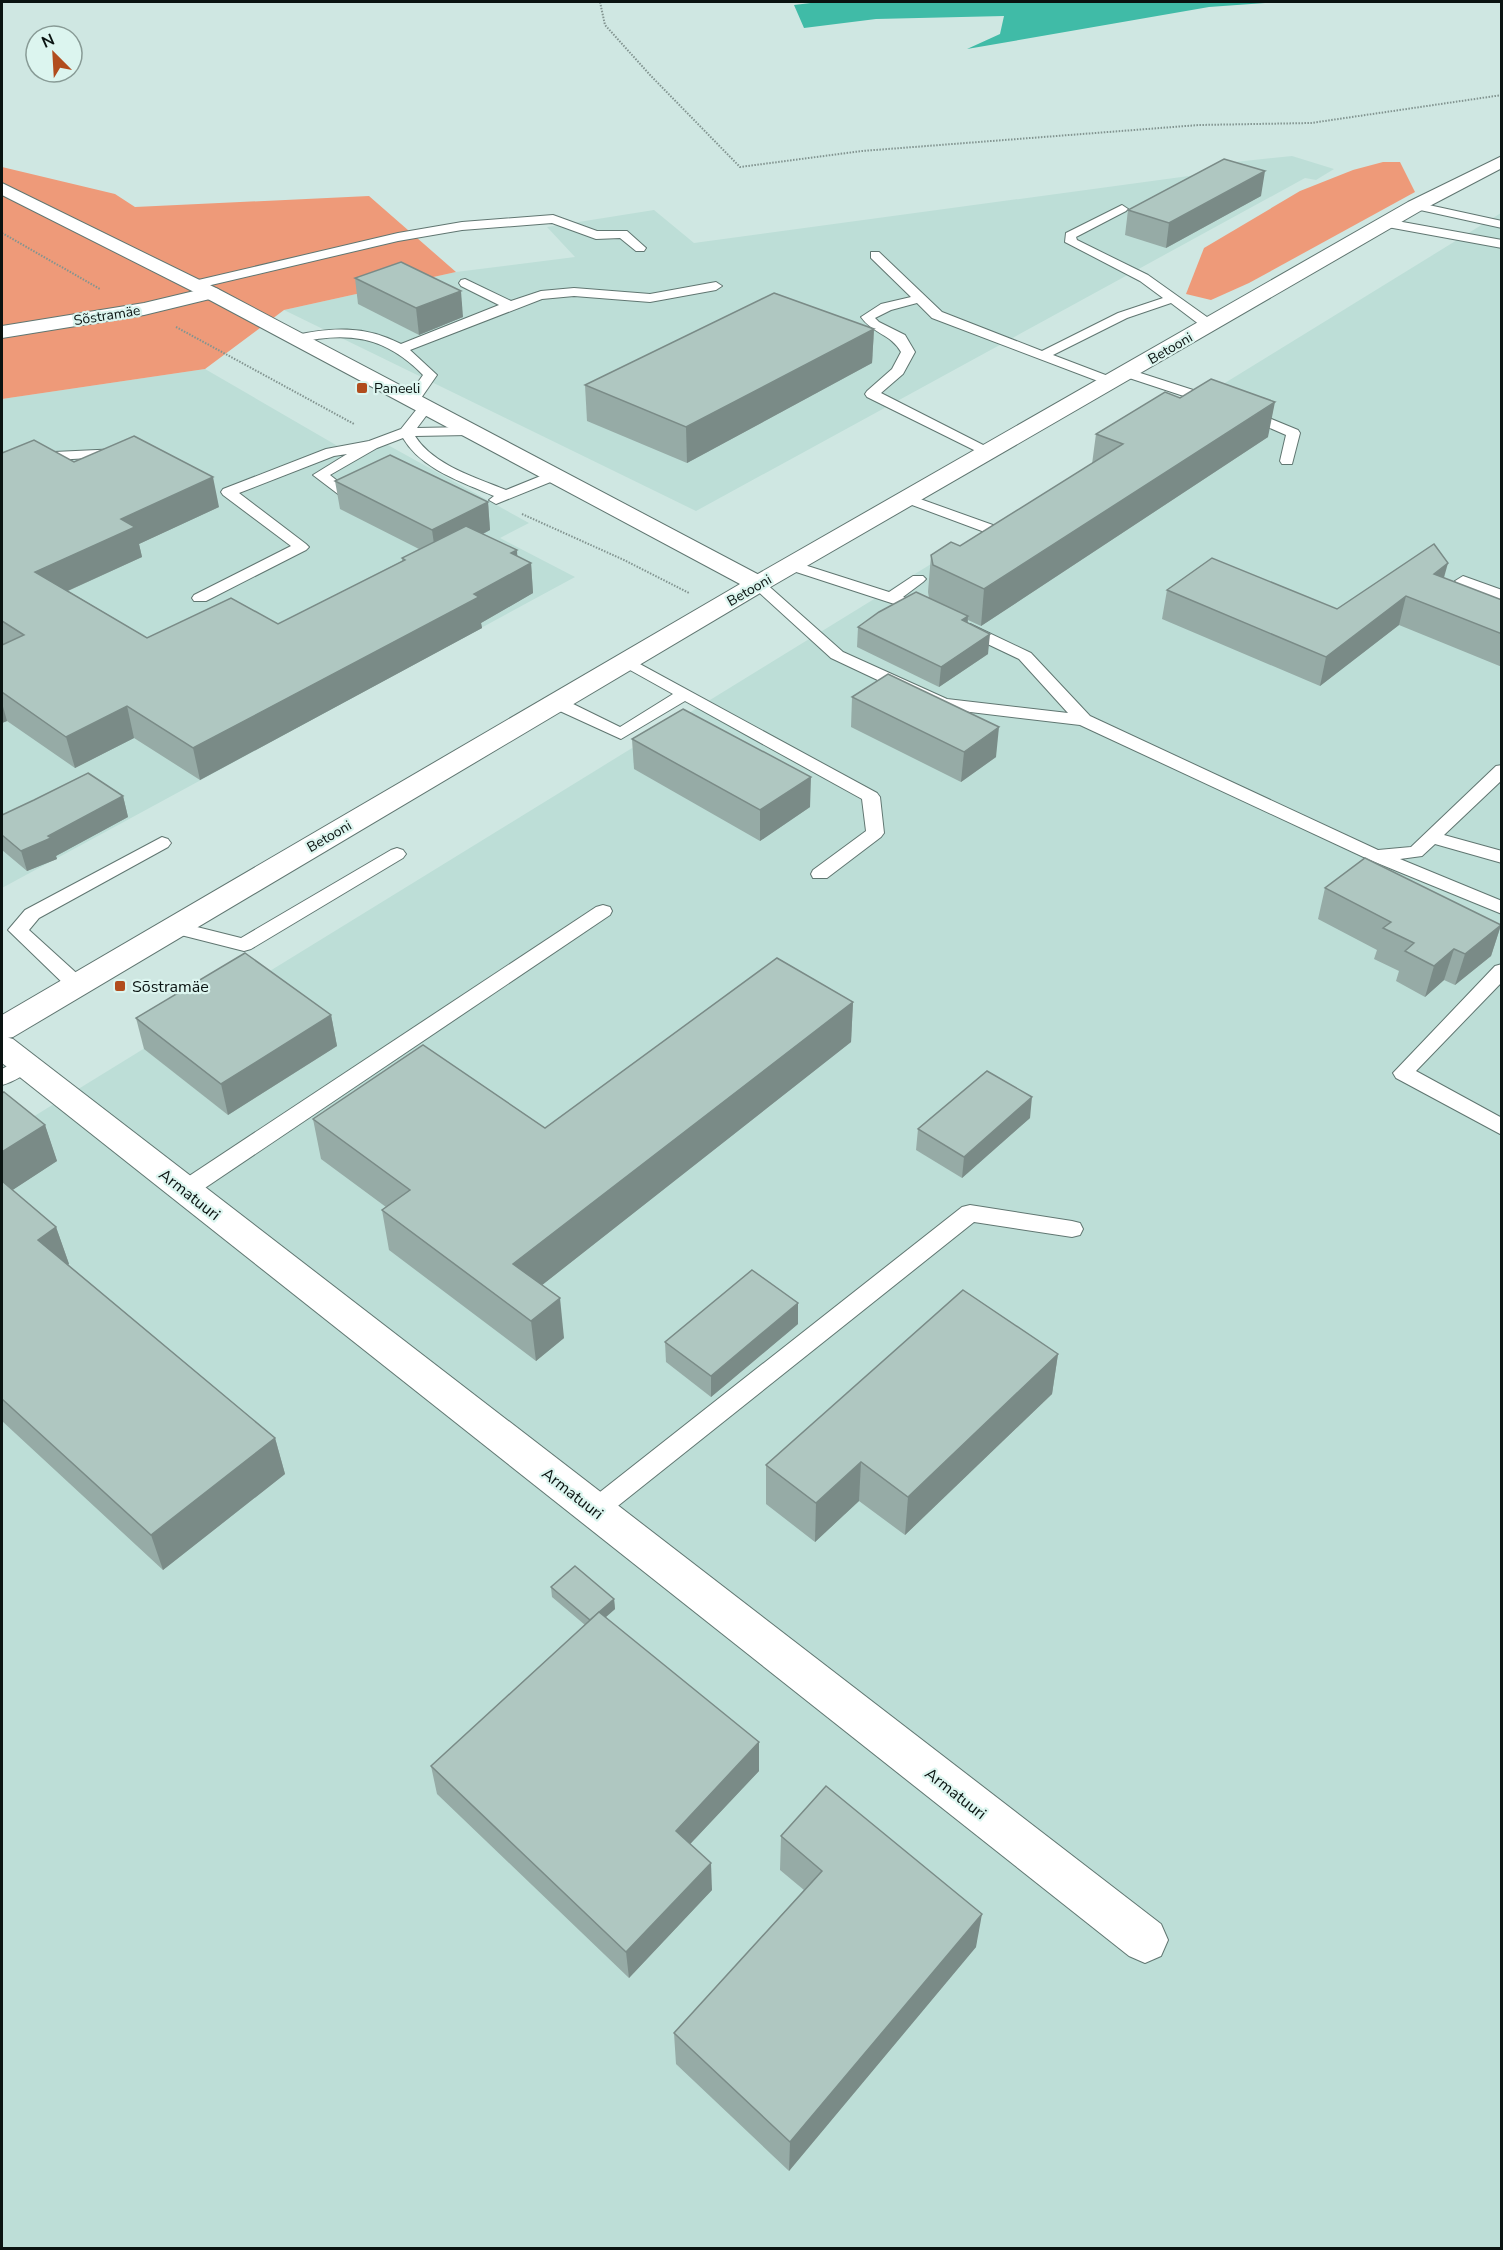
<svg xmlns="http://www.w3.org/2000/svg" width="1503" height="2250" font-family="'Nunito Sans',sans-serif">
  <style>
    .built { fill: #bdded7 }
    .forest { fill: #ee9a79 }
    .water { fill: #40bba7 }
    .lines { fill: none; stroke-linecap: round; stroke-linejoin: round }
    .lane-casing { stroke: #607671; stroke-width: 2 }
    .street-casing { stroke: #607671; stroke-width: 2 }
    .secondary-casing { stroke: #607671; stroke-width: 2 }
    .path { stroke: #829490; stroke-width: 2; stroke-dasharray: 1.5 1.5; stroke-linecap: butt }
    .lane { fill: #fff; fill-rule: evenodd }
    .street { fill: #fff; fill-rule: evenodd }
    .secondary { fill: #fff; fill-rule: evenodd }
    .wall { fill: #96aba6 }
    .shaded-wall { fill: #7a8b87 }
    .building { fill: #afc7c1; stroke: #7a8b87; stroke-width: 1.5 }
    .poi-dot { fill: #b14c1d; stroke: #dcf5ef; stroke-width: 2 }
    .labels { text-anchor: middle; stroke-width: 4.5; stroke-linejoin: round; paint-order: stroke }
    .far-street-label { font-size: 14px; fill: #0a1311; stroke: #dcf5ef }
    .far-poi-label { font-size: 14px; fill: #0a1311; stroke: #dcf5ef; text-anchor: start }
    .poi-label { font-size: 16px; fill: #0a1311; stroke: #dcf5ef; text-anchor: start }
    .street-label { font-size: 16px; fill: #0a1311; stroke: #dcf5ef }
  </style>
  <rect width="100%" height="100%" fill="#cfe7e2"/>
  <g class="built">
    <polygon points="1292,156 1334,169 1316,180 1305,178 696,511 284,310 456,272 575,257 547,227 654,210 694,243 1233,170 1226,163"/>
    <polygon points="1501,213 1501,2248 2,2248 2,1136"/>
    <polygon points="205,369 348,452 377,439 529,523 500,538 575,577 2,888 2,399"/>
  </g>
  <g class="forest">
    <polygon points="1383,162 1400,162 1415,192 1249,283 1211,300 1186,294 1204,248 1300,191 1353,170"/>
    <polygon points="2,167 115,194 135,207 369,196 456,272 284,310 205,369 2,399"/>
  </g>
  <polygon class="water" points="819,2 1279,2 1209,7 967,49 1000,34 1004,16 876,19 804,28 794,5"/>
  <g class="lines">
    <defs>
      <g id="lane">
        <polygon points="1415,202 1502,221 1502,228 1411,208 1411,204"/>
        <path d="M1122 205 1128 209 1126 211 1076 237 1077 240 1148 275 1214 322 1215 325 1214 328H1204L1171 303 1127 318 1053 355 1116 379 1118 382 1111 386 932 318 917 303 891 310 875 318 879 322 905 335 915 352 903 374 881 393 993 450 995 453 993 456 988 457 867 397 865 394 867 391 892 369 901 352C891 334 873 334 861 317L881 304 911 297 871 258V252H879L942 312 1042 351 1118 313 1163 298 1140 281 1065 242 1066 233Z"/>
        <polygon points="553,215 597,231 627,231 646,248 644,251 636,251 620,238 596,239 552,223 462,230 398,241 194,289 188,285 194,281 398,233 462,222"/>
        <polygon points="1386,219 1502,240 1502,248 1382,226 1380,223"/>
        <path d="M465 279 511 301 541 291 574 288 650 294 716 282 722 286 716 290 650 302 574 296 542 299 410 350 437 375 417 404 412 405 405 401 423 375C385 336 348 331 296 343L289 339 291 336C330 327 365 325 401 344L499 305 461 286 459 283 461 280Z"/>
        <polygon points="1128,369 1221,399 1223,402 1216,406 1211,405 1123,376 1121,373"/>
        <path d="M425 404 432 408 417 428 468 427 475 431 468 435 415 436C433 465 477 478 506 490L548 473 553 472 560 476 558 479 496 504 489 500 494 496C462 482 421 469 403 438L377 448 330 475 350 491 343 495 338 494 313 475 347 454 334 456 239 493 306 544 309 547 306 550 206 601H194L192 598 194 595 291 546 223 495 221 492 223 489 326 449 369 441 401 429 420 405Z"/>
        <polygon points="1245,408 1298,430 1300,433 1292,464 1282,464 1280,461 1286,435 1240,415 1238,412"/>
        <polygon points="119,449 124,450 126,453 124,456 55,460 2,476 2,468 54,452"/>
        <polygon points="909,495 1004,529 1015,527 1022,531 1020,534 1003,539 998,537 904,502 902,499 904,496"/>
        <polygon points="792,561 889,592 913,576 923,576 926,579 923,582 903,597 934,607 936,610 928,615 922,613 787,569 784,566 787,563"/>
        <polygon points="1463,576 1502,590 1502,601 1458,584 1455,581"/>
        <polygon points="758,579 763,581 843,652 947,699 1068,713 1019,659 958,630 956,627 958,624 970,624 1031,653 1090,716 1378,850 1411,847 1496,766 1502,765 1502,780 1444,835 1502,851 1502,863 1435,844 1422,856 1400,859 1502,901 1502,914 1370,860 1080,725 937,708 831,658 753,587 750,584"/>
        <polygon points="627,657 877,793 880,797 884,833 881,837 827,878 813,878 811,874 813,870 866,831 862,799 685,701 621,739 551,707 549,703 551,699 563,699 620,727 673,694 621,665 619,662 621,659"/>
        <polygon points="162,837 168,839 171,843 168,847 39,918 29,930 83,979 86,984 83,989 76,990 69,989 8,930 25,910"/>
        <polygon points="397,848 403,850 406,854 403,858 251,949 244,951 173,933 166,931 164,927 166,923 173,921 241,938 391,850"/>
        <polygon points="603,905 610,907 612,911 610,915 193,1196 185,1198 177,1196 174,1190 177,1184 596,907"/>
        <polygon points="1502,964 1502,982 1416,1071 1502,1118 1502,1135 1396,1078 1393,1073 1495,966"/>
        <path d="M24 1057 31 1059 34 1064C28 1074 13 1082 2 1085V1069Z"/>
        <polygon points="970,1205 1072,1221 1080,1223 1083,1229 1080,1235 1072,1237 974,1222 604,1517 595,1520 586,1517 583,1510 586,1503 962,1207"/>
      </g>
      <g id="street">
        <polygon points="1502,156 1502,168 1422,210 767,589 758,591 749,589 746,584 749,579 1408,202"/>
        <polygon points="211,287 218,289 221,293 218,297 144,315 2,338 2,326 144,303"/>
        <polygon points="2,1036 13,1039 1161,1924 1168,1940 1161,1956 1145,1963 1129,1956 2,1063"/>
      </g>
      <polygon id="secondary" points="2,183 218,289 767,579 770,584 767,589 13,1037 2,1039 2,1015 740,584 204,297 2,195"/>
    </defs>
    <use href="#lane" class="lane-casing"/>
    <use href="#street" class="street-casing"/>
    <use href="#secondary" class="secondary-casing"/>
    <g class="path">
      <polyline points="600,2 605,25 651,76 740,167 862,151 1199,125 1311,123 1502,95"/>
      <polyline points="2,233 100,289"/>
      <polyline points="176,327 354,424"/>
      <polyline points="522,514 624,560 689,593"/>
    </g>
    <use href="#lane" class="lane"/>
    <use href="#street" class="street"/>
    <use href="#secondary" class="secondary"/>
  </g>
  <g class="wall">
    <polygon points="1261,196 1166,248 1125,235 1128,210"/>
    <polygon points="355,278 463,317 419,335 358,304"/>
    <polygon points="874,329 872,363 687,463 587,421 585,385"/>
    <polygon points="1096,434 1268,437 981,626 968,620 968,623 988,654 939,687 857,647 858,627 929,598 928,592 931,555 960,546 1092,464"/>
    <polygon points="2,453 74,462 219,507 139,544 142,557 68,591 147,638 278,624 402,561 402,558 419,549 340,509 335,481 488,502 490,530 483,534 517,556 531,563 533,593 481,623 482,628 200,780 134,738 75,768 7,721 2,723"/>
    <polygon points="1444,578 1502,600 1502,667 1399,625 1320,686 1162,619 1167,590 1337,609"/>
    <polygon points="852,697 996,757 961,782 851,727"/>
    <polygon points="632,739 810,807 760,841 634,769"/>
    <polygon points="123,796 128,817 56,856 57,859 27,871 2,850 2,815"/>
    <polygon points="1325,888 1501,925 1491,956 1455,985 1444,980 1425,997 1396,981 1399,971 1374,959 1377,950 1318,919"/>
    <polygon points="853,1002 851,1042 542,1285 564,1338 536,1361 389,1250 382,1210 386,1207 321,1159 313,1119 545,1128"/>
    <polygon points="331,1015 337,1046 228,1115 144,1049 136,1018"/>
    <polygon points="2,1093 45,1125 57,1161 12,1190 56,1227 69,1264 68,1265 275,1438 285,1474 163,1570 2,1421"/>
    <polygon points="1030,1118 962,1178 916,1150 918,1129"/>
    <polygon points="798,1324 711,1397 666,1362 665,1342"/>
    <polygon points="1058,1354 1052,1394 905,1535 859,1501 815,1542 766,1504 766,1465"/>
    <polygon points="551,1587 614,1599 615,1609 606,1617 759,1771 690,1844 712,1890 629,1978 437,1794 431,1766 585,1625 552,1597"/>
    <polygon points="781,1836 976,1947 789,2171 676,2064 674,2033 804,1890 780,1870"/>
  </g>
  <g class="shaded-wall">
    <polygon points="1265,171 1261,196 1166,248 1169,223"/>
    <polygon points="461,291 463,317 419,335 416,308"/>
    <polygon points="874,329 872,363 687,463 686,427"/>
    <polygon points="1275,402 1268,437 981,626 984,589"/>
    <polygon points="213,477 219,507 139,544 142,557 43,602 35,572 121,519"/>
    <polygon points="488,502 490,530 436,558 432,530"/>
    <polygon points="517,550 518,570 531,563 533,593 481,623 482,628 200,780 193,748"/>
    <polygon points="1448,563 1440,592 1434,574"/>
    <polygon points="1406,596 1399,625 1320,686 1326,657"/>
    <polygon points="968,616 966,636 962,620"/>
    <polygon points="990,634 988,654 939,687 941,667"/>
    <polygon points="2,703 7,721 2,723"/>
    <polygon points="127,706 134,738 75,768 66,737"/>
    <polygon points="999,727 996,757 961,782 964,752"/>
    <polygon points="811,777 810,807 760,841 760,810"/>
    <polygon points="123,796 128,817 56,856 57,859 27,871 21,851"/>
    <polygon points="1501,925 1491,956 1455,985 1465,954"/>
    <polygon points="1454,949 1444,980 1425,997 1434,966"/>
    <polygon points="853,1002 851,1042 518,1304 513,1264"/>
    <polygon points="331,1015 337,1046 228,1115 221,1084"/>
    <polygon points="1032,1097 1030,1118 962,1178 964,1157"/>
    <polygon points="45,1125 57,1161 2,1197 2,1152"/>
    <polygon points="56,1227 69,1264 51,1276 38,1240"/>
    <polygon points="560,1298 564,1338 536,1361 531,1321"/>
    <polygon points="798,1303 798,1324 711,1397 711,1376"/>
    <polygon points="1058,1354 1052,1394 905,1535 908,1497"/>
    <polygon points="275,1438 285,1474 163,1570 151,1535"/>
    <polygon points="861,1462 859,1501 815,1542 816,1503"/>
    <polygon points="614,1599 615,1609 591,1630 590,1620"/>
    <polygon points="759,1742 759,1771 677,1858 676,1831"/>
    <polygon points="711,1863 712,1890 629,1978 626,1952"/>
    <polygon points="982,1914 976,1947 789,2171 790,2142"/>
  </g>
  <g class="building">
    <polygon points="1224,159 1265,171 1169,223 1128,210"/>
    <polygon points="401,262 461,291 416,308 355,278"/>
    <polygon points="774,293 874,329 686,427 585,385"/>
    <polygon points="1211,379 1275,402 984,589 933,565 931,555 951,542 960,546 1123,444 1096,434 1165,392 1180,398"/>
    <polygon points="134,436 213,477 121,519 135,527 35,572 147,638 231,598 278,624 405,560 402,558 466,526 517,550 511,553 531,563 474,594 479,597 193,748 127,706 66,737 2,692 2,645 24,635 2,621 2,453 34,440 74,462"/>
    <polygon points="390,455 488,502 432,530 335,481"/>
    <polygon points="1434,544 1448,563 1434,574 1502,600 1502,634 1406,596 1326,657 1167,590 1212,558 1337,609"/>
    <polygon points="916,592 968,616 962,620 990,634 941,667 858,627 879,612"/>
    <polygon points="888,674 999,727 964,752 852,697"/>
    <polygon points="683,709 811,777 760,810 632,739"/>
    <polygon points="88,773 123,796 48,836 51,838 21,851 2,835 2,815 34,800"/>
    <polygon points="1365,858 1501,925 1465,954 1454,949 1434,966 1405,951 1414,943 1383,928 1391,922 1325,888"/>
    <polygon points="245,953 331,1015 221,1084 136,1018"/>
    <polygon points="777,958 853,1002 513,1264 560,1298 531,1321 382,1210 410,1190 313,1119 423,1045 545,1128"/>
    <polygon points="987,1071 1032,1097 964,1157 918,1129"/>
    <polygon points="4,1092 45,1125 2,1152 2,1093"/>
    <polygon points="2,1181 56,1227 38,1240 275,1438 151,1535 2,1399"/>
    <polygon points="752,1270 798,1303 711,1376 665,1342"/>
    <polygon points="963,1290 1058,1354 908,1497 861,1462 816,1503 766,1465"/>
    <polygon points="575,1566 614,1599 590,1620 551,1587"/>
    <polygon points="599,1612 759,1742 676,1831 711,1863 626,1952 431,1766"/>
    <polygon points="826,1786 982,1914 790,2142 674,2033 822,1871 781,1836"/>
  </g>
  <g class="poi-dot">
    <rect x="356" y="382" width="12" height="12" rx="3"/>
    <rect x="114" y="980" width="12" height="12" rx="3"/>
  </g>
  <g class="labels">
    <g class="far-street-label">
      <text transform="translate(107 315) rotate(-9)" y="5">Sõstramäe</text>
      <text transform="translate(1170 348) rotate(-30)" y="5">Betooni</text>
      <text transform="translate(749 590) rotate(-30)" y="5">Betooni</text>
      <text transform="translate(329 836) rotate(-30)" y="5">Betooni</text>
    </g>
    <g class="far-poi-label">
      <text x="374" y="393">Paneeli</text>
    </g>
    <g class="poi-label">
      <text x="132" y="992">Sõstramäe</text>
    </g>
    <g class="street-label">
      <text transform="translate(190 1194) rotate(38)" y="6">Armatuuri</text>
      <text transform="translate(573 1493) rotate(38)" y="6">Armatuuri</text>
      <text transform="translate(956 1793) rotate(38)" y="6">Armatuuri</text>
    </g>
  </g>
  <rect width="1503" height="2250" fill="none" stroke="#0a1311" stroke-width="6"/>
  <g transform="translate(54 54) rotate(336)"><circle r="28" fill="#dcf5ef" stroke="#889b96" stroke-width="1.5"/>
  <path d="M0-4.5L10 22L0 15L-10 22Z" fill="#b14c1d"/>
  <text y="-9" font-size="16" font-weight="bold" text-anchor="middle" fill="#0a1311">N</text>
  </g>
</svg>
